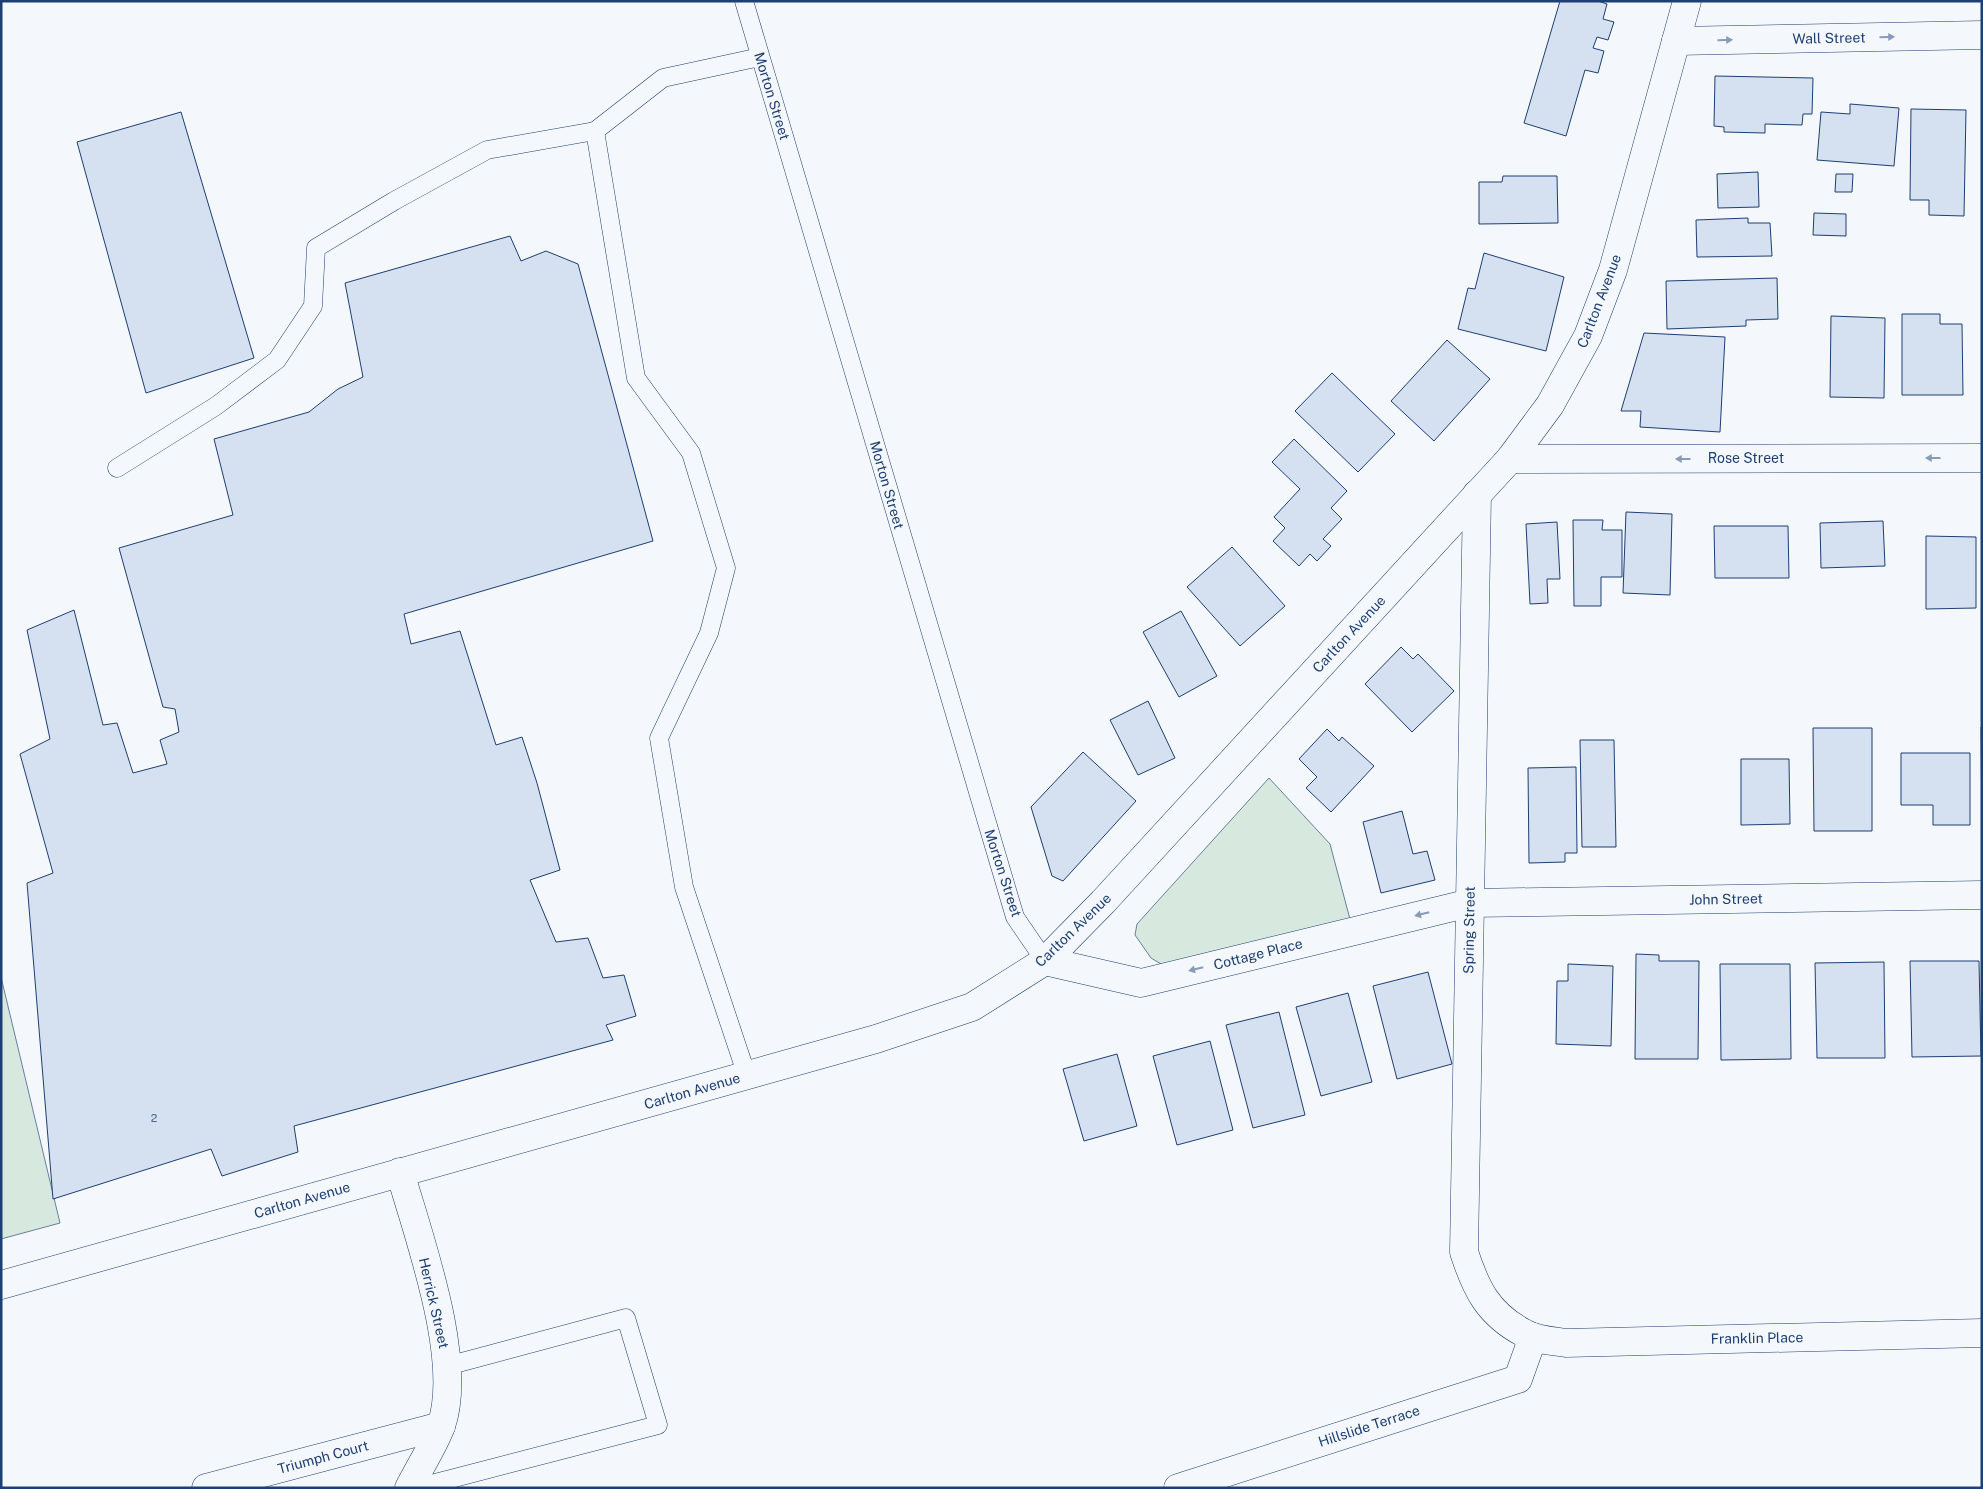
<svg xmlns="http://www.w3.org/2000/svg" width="1983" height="1489" font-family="'Public Sans',sans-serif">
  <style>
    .green { fill: #d7e8df; stroke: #687fa3 }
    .building { fill: #d5e0f0; stroke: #1d3f73 }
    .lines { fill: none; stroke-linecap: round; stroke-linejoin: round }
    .service-casing { stroke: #1d3f73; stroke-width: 19 }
    .minor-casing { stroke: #1d3f73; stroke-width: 29 }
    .primary-casing { stroke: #1d3f73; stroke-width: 29 }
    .service { stroke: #f4f7fb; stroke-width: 18 }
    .minor { stroke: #f4f7fb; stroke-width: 28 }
    .primary { stroke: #f4f7fb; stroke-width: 28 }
    .oneway { fill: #889bb7 }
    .labels { text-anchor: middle; stroke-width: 4; stroke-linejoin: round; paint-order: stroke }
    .number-label { font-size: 11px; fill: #4b6792 }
    .street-label { font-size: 14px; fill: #1d3f73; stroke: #f4f7fb }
  </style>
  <rect width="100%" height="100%" fill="#f4f7fb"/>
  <g class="green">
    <polygon points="1269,778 1330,844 1351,923 1166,967 1151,958 1135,935 1137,924"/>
    <polygon points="1,977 60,1223 1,1239"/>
  </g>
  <g class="building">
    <polygon points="1560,1 1598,1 1607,4 1603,19 1614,22 1608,40 1597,37 1593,48 1604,51 1598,73 1585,70 1566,136 1524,123"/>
    <polygon points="1715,76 1813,78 1812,114 1803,114 1802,125 1765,124 1765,133 1724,132 1724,127 1714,126"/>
    <polygon points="1850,104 1899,108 1894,166 1817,160 1821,112 1850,114"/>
    <polygon points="1911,109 1966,110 1964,216 1929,215 1929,200 1910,200"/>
    <polygon points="181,112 254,358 146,393 77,142"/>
    <polygon points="1758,172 1759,207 1718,208 1717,174"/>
    <polygon points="1836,174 1853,174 1852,192 1835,192"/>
    <polygon points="1503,176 1557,176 1558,223 1479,224 1479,182 1502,182"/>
    <polygon points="1814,213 1846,214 1846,236 1813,235"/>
    <polygon points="1748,218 1748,223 1770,223 1772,256 1697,257 1696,220"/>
    <polygon points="510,236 521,261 546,251 578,264 653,541 404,614 411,644 460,631 496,745 522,737 537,783 560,870 530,880 556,942 588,938 603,978 624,975 636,1016 606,1025 613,1040 294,1126 298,1152 222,1176 211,1149 53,1199 27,883 53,873 20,754 50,739 27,630 74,610 103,725 117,723 133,773 167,764 160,740 179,732 175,709 163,707 119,548 233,515 214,439 309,412 338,389 363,377 345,283"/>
    <polygon points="1484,253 1564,277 1546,351 1458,329 1468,288 1475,289"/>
    <polygon points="1777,278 1778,319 1746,320 1746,326 1667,329 1666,281"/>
    <polygon points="1902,314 1940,314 1940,324 1962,324 1963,395 1902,395"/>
    <polygon points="1831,316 1885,318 1884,398 1830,397"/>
    <polygon points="1644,333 1725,337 1720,432 1640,427 1641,411 1621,411"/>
    <polygon points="1447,340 1490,379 1434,441 1391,401"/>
    <polygon points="1332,373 1395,434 1358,472 1295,411"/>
    <polygon points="1294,439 1347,491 1331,508 1342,519 1323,539 1331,546 1317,561 1310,554 1299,566 1273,541 1285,528 1274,517 1300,489 1272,462"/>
    <polygon points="1626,512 1672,514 1670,595 1623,593"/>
    <polygon points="1573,520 1603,520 1602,530 1622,530 1622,577 1601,577 1601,606 1574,606"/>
    <polygon points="1883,521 1885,566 1821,568 1820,523"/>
    <polygon points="1557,522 1560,579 1547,579 1548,603 1530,604 1526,524"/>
    <polygon points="1714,526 1788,526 1789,578 1715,578"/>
    <polygon points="1926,536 1976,537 1976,608 1926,609"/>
    <polygon points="1232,547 1285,606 1240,646 1187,587"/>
    <polygon points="1181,611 1217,676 1179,697 1143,632"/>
    <polygon points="1401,647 1413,659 1418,654 1454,691 1412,732 1365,684"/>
    <polygon points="1148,701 1175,758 1138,775 1110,720"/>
    <polygon points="1981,727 1982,727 1982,837"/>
    <polygon points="1813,728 1872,728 1872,831 1814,831"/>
    <polygon points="1327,729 1339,741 1342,737 1374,766 1331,812 1306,788 1317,777 1299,759"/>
    <polygon points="1580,740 1614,740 1616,847 1582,847"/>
    <polygon points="1083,752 1136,801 1063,881 1052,876 1031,807"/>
    <polygon points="1901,753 1970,753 1970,825 1933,825 1933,805 1901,805"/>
    <polygon points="1741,759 1789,759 1790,824 1741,825"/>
    <polygon points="1576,767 1577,853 1565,853 1565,862 1529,863 1528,768"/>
    <polygon points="1402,811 1413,854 1427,851 1435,880 1381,893 1363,822"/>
    <polygon points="1636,954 1659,955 1659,961 1699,961 1698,1059 1635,1059"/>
    <polygon points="1910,961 1979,961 1981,1056 1912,1057"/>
    <polygon points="1884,962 1885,1058 1817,1058 1815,963"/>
    <polygon points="1568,964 1613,966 1611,1046 1556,1044 1557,981 1568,981"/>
    <polygon points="1720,964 1790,964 1791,1059 1721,1060"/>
    <polygon points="1428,972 1452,1064 1397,1079 1373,986"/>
    <polygon points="1348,993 1372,1082 1321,1096 1296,1007"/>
    <polygon points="1279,1012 1305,1115 1253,1128 1226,1025"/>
    <polygon points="1210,1041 1233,1130 1177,1145 1153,1056"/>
    <polygon points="1117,1054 1137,1126 1084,1141 1063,1069"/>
  </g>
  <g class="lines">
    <defs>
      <g id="service">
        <polyline points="744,1 1015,917 1045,961"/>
        <polyline points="117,468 216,406 277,360 313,306 316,248 394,201 487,150 595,131"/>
        <polyline points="747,1076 684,887 659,738 709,633 726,568 691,453 636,378 595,131 663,78 760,57"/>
        <polyline points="416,1488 658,1425 626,1318 447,1366"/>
      </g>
      <g id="minor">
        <polyline points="1676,41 1982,35"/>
        <polyline points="1510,459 1982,458"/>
        <path d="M1477 494 1464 1252C1476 1289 1488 1314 1524 1333 1536 1340 1553 1341 1566 1343L1982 1333"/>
        <polyline points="1045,961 1141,983 1470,903 1982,895"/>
        <path d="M400 1172C419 1238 464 1361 441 1426 433 1447 419 1468 409 1488"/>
        <polyline points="206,1488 441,1426"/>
        <polyline points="1178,1488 1518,1379 1533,1337"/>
      </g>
      <polyline id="primary" points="1,1285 876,1039 972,1007 1045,961 1103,902 1510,459 1550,405 1588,336 1613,270 1687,1"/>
    </defs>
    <use href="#service" class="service-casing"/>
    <use href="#minor" class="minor-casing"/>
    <use href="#primary" class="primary-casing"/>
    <use href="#service" class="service"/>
    <use href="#minor" class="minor"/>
    <use href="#primary" class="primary"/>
  </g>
  <defs><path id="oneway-solid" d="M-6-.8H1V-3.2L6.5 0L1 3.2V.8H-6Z" transform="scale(1.25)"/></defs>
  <g class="oneway">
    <use href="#oneway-solid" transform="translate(1887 37) rotate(-1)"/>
    <use href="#oneway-solid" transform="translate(1725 40) rotate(-1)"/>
    <use href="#oneway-solid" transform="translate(1933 458) rotate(180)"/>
    <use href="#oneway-solid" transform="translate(1683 459) rotate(180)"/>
    <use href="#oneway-solid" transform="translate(1422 914) rotate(166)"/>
    <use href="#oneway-solid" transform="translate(1196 969) rotate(166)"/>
  </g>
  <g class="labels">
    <g class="number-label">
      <text x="154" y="1122">2</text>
    </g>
    <g class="street-label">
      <text transform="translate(1829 38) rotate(-1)" y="5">Wall Street</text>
      <text transform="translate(772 96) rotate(73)" y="5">Morton Street</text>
      <text transform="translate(1599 301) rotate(-69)" y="5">Carlton Avenue</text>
      <text x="1746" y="463">Rose Street</text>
      <text transform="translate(887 485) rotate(74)" y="5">Morton Street</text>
      <text transform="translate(1349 634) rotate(-47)" y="5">Carlton Avenue</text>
      <text transform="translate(1003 873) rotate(72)" y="5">Morton Street</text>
      <text transform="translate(1726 899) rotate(-1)" y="5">John Street</text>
      <text transform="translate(1073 930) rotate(-44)" y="5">Carlton Avenue</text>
      <text transform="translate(1469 930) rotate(-89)" y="5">Spring Street</text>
      <text transform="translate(1258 954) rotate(-14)" y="5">Cottage Place</text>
      <text transform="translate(692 1091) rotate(-16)" y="5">Carlton Avenue</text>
      <text transform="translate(302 1200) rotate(-16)" y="5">Carlton Avenue</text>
      <text transform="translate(434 1303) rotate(77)" y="5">Herrick Street</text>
      <text transform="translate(1757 1338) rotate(-1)" y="5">Franklin Place</text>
      <text transform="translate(1369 1426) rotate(-18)" y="5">Hillslide Terrace</text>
      <text transform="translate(323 1457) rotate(-15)" y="5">Triumph Court</text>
    </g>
  </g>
  <rect width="1983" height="1489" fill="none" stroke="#1d3f73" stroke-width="5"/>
</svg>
